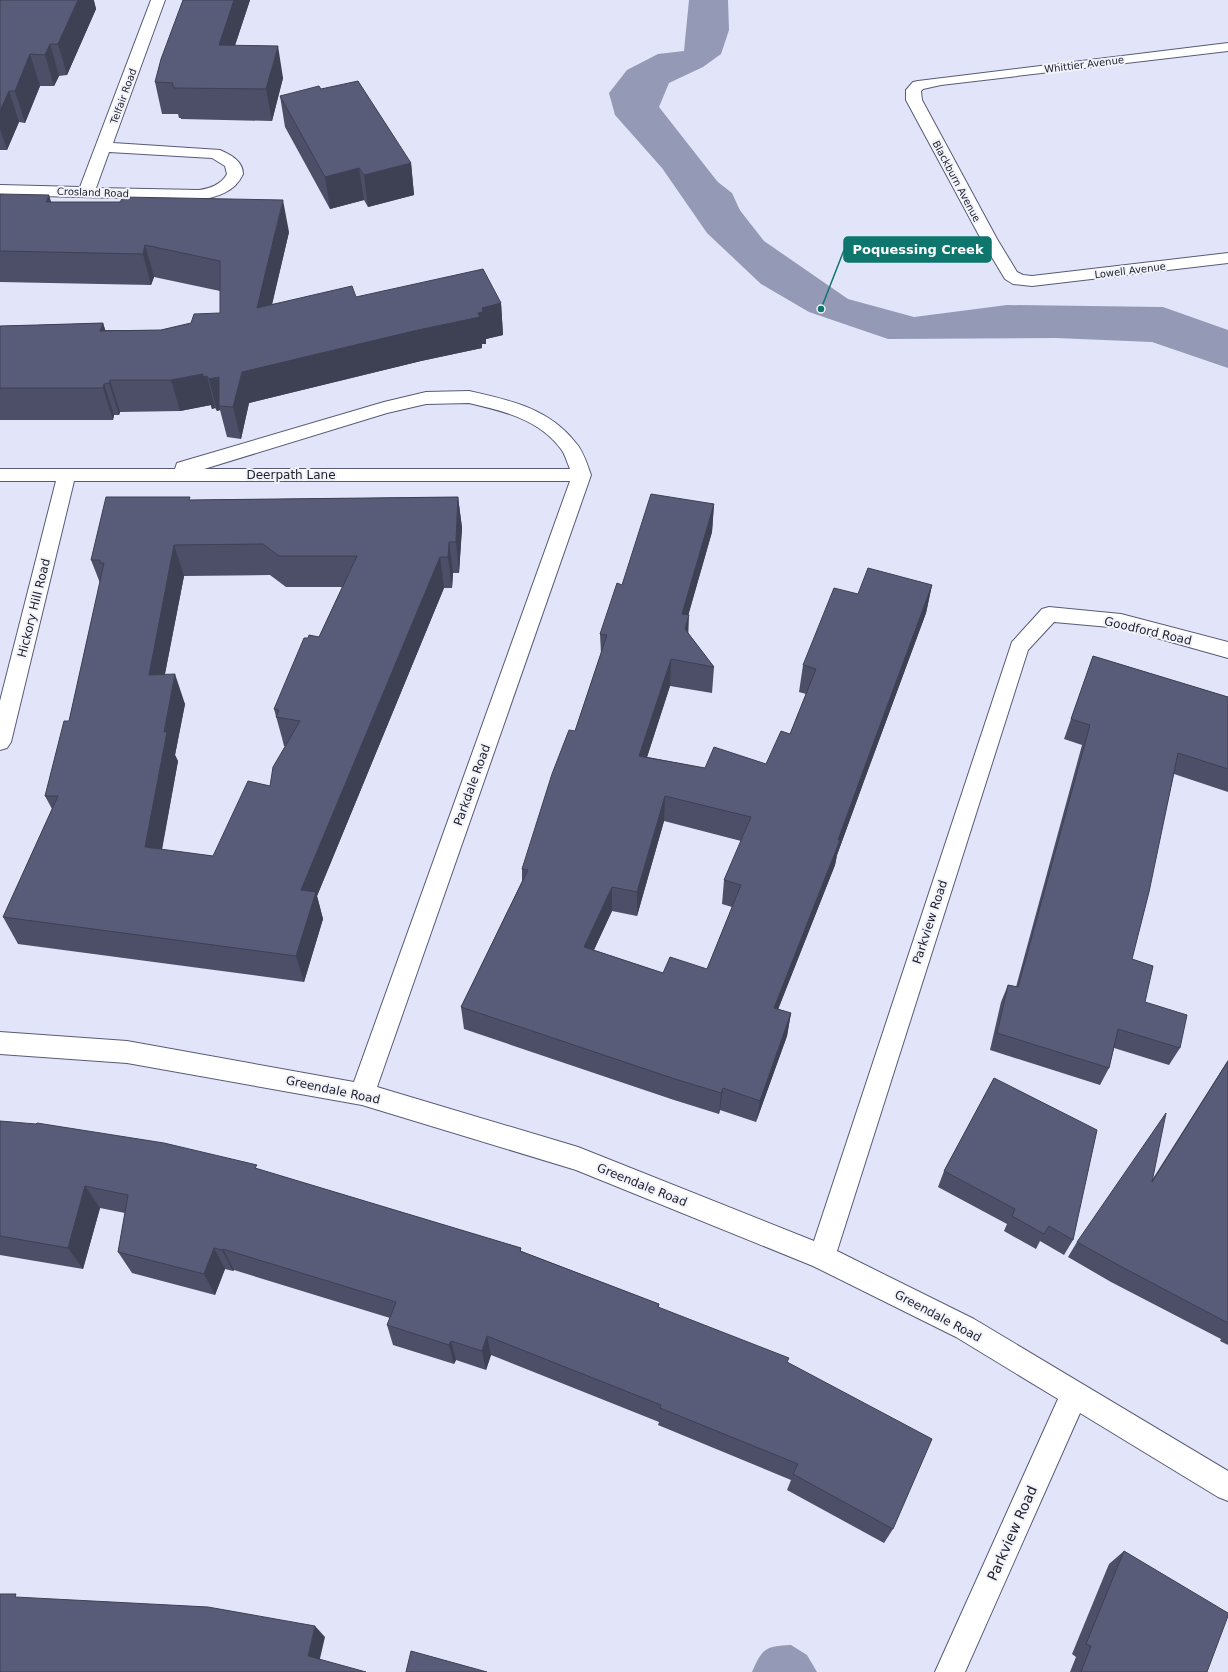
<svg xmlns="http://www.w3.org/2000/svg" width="1228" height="1672" font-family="'DejaVu Sans',sans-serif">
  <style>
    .water { fill: #9499b5 }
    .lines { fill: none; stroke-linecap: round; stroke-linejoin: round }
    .stream { fill: #9499b5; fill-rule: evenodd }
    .minor-casing { stroke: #575b77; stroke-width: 2 }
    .minor { fill: #fff; fill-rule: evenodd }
    .wall { fill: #4c4f67; fill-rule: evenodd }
    .shaded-wall { fill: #3e4054 }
    .building { fill: #585c78; stroke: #3e4054; fill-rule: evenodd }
    .labels { text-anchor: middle; stroke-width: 4; stroke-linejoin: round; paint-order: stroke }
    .far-street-label { font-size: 10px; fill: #1d1f2b; stroke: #f2f3fa }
    .street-label { font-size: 12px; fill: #1d1f2b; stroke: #f2f3fa }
    .near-street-label { font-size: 14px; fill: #1d1f2b; stroke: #f2f3fa }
    .leader { fill: none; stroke: #0f766e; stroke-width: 1.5 }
    .callout-dot { fill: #0f766e; stroke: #f2f3fa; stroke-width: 1.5 }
    .callout { fill: #0f766e; stroke: #0f766e; stroke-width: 1.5 }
    .callout-label { font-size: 13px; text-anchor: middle; font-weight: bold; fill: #fff }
  </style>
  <rect width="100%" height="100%" fill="#e2e5f9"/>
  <g class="water">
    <polygon points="689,0 728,0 729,30 721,54 703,67 669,83 659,107 764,241 848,299 914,317 1007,305 1163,307 1228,330 1228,368 1152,342 1056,338 888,339 809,312 761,284 707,233 662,168 615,115 609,93 627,70 658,54 684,51"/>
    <path d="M791 1645 807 1655 817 1672H752C762 1649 765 1646 791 1645Z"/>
  </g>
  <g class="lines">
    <polygon class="stream" points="711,178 714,179 732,193 742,215 740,217 734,217 725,196 708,183 706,181 708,179"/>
    <defs>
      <g id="minor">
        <path d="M151 0H165L113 143 220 150C231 155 243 161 243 174 235 192 217 197 199 200L0 195V185L80 187ZM109 152 212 158 225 166 227 174C222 184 209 189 199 190L96 188Z"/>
        <polygon points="1228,43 1228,51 941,85 923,89 921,91 922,100 997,239 1017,272 1023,275 1032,276 1228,253 1228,263 1032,286 1013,284 1005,279 981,239 906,100 906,90 913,82 918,81"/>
        <path d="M469 391C509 400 548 408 575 442 583 450 587 464 591 475L377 1087 578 1147 814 1241 1012 642 1042 609 1049 607 1121 614 1228 642V658L1121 628 1054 622 1028 650 837 1251 974 1319 1228 1471V1501L1218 1497 1080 1413 965 1672H935L1058 1399 956 1337 813 1266 576 1170 362 1105 127 1063 0 1054V1032L127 1041 354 1082 570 481H74L11 742 7 748 0 750V701L56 481H0V469H175L177 463 384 402 426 392ZM469 403C503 411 539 419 561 449 565 454 567 462 570 469H204L387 413 426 404Z"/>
      </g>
    </defs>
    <use href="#minor" class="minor-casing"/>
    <use href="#minor" class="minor"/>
  </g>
  <g class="wall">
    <polygon points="0,0 94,0 94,1 96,9 67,75 59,76 54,86 40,86 25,123 19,122 7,150 0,150"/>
    <polygon points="183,0 250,0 235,45 283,78 272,121 181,119 181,118 179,118 178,114 162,114 155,82"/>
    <polygon points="321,89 411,163 414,195 368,207 364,200 330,209 285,127 280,96"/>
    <polygon points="0,194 51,202 289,232 272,304 356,297 501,303 503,335 486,339 486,344 482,344 482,348 421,361 249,403 241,439 227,437 220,410 217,411 215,408 212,409 211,405 180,411 120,412 119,415 114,415 113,420 0,420 0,326 37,325 103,323 105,330 161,330 191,323 220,313 220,291 154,277 151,285 0,282"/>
    <path d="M458 497 462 528 459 573H453L452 588H444L317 896 323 919 304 982 18 944 3 917 52 809 45 796 69 721 100 583 91 560 191 500ZM270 575 286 587H342L319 637 308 638 274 709 282 738 284 746H285L270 786 213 856 162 850 178 761 175 755 185 704 165 674 184 576Z"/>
    <path d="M714 504 712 532 688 615V633L714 667 712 693 670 686 647 757 705 768 766 764 790 734 806 694 799 692 803 665 858 594 932 585 926 613 864 781 837 855 835 865 778 1009 791 1013 787 1036 756 1122 720 1110 719 1114 674 1100 464 1029 461 1007 522 881V869L575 731 601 654 600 634 622 585ZM664 821 741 841 724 880 722 904 732 907 707 969 663 973 594 950 612 911 637 916Z"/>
    <polygon points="1093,656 1228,697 1228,792 1174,774 1132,959 1145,1002 1180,1048 1169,1065 1114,1048 1109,1068 1100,1085 990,1050 1001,1002 1008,985 1016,987 1082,745 1064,739"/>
    <polygon points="1228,1060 1228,1345 1220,1341 1221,1339 1111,1282 1068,1257 1077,1242 1152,1180"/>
    <polygon points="994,1078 1073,1240 1064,1255 1040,1241 1036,1249 1004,1231 1007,1224 938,1187 944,1171"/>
    <polygon points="0,1121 258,1169 521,1248 521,1251 659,1304 659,1308 788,1362 893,1529 884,1543 787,1490 791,1480 658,1425 659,1422 491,1355 486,1370 456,1360 454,1364 393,1345 387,1325 390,1318 234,1270 233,1271 225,1269 215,1295 132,1273 118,1252 125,1213 100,1208 83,1269 0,1255"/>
    <polygon points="1124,1551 1207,1672 1070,1672 1076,1657 1072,1654 1109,1564"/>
  </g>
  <g class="shaded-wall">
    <polygon points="78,0 94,0 94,1 96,9 67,75 58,44"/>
    <polygon points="234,0 250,0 225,76 219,45"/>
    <polygon points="50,44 59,76 54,86 45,55"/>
    <polygon points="278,46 283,78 272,121 266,89"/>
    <polygon points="30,54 40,86 25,123 15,91"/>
    <polygon points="9,91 19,122 7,150 0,129 0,111"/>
    <polygon points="411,163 414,195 368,207 364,175"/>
    <polygon points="359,168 364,200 330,209 325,177"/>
    <polygon points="49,195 59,227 46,202"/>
    <polygon points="283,200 289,232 264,339 257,308"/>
    <polygon points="145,245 154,277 151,285 143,254"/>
    <polygon points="501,303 503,335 486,339 486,344 482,344 482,348 421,361 249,403 241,439 233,407 242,372 478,313 482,308"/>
    <polygon points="103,323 113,354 100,331"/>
    <polygon points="203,374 211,405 180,411 171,380"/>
    <polygon points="207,376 215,408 212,409 203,377"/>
    <polygon points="219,377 219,406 220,410 217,411 209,379"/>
    <polygon points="110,380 120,412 119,415 109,383"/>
    <polygon points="104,384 114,415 113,420 103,388"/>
    <polygon points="458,497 462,528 459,573 456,542"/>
    <polygon points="714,504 712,532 681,641 682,614"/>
    <polygon points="449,542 453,573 452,588 448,557"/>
    <polygon points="174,545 184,576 159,704 149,675"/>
    <polygon points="440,557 444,588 317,896 323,919 304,982 296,956 301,890"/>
    <polygon points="932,585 926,613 864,781 837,855 835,865 770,1030 774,1008 838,840 869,755"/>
    <polygon points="689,615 688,642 685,629"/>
    <polygon points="671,659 670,686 639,782 639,756"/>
    <polygon points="175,674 185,704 175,755 178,761 157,875 145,847 164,732"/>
    <polygon points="665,796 664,821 637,916 637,892"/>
    <polygon points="612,887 612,911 584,971 584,947"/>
    <polygon points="791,1013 787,1036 756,1122 760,1101"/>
    <polygon points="723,1088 720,1110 719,1114 721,1093"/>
    <polygon points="85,1186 100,1208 83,1269 68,1248"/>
    <polygon points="214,1248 225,1269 215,1295 204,1274"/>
    <polygon points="223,1249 234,1270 233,1271 222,1250"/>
    <polygon points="487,1336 491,1355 486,1370 482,1351"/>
    <polygon points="451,1341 456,1360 454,1364 449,1345"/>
    <polygon points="315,1626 325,1637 318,1667 308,1656"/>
  </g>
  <g class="building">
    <polygon points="0,0 78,0 58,44 50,44 45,55 30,54 15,91 9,91 0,111"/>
    <polygon points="183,0 234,0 219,45 278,46 266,89 174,88 174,86 172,86 173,83 155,82 161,59"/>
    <polygon points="358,81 411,163 364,175 359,168 325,177 280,96 319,86 321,89"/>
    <polygon points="0,194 49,195 46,202 120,202 123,197 283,200 257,308 352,286 356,297 483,269 501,303 482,308 483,312 478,313 480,317 418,330 242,372 233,407 219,406 219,377 209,379 207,376 203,377 203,374 171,380 110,380 109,383 104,384 103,388 0,388 0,326 37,325 103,323 100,331 161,330 191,323 194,314 220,313 220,261 145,245 143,254 0,251"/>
    <path d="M651 494 714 504 682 614 689 615 685 629 714 667 671 659 639 756 705 768 714 747 766 764 781 731 790 734 816 669 803 665 834 588 858 594 868 568 932 585 869 755 838 840H840L774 1008 791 1013 760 1101 723 1088 721 1093 675 1079 461 1007 528 870 522 869 552 774 569 730 575 731 607 635 600 634 617 583 622 585ZM665 796 751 817 724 880 741 885 707 969 670 957 663 973 584 947 612 887 637 892Z"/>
    <path d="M106 497H190L189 500 458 497 456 542H449L448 557H440L301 890 316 892 296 956 3 917 58 796H45L64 721H69L104 563H100V560H91ZM263 544 279 556H357L319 637 309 635 308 638H304L274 709 279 710 276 717 300 721 273 767 270 786 248 781 213 856 145 847 167 732H164L175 674 149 675 174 545Z"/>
    <polygon points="1093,656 1228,697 1228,769 1178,753 1149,892 1132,959 1153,966 1145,1002 1187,1015 1180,1048 1118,1029 1109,1068 997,1033 1008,985 1018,987 1090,725 1071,719"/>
    <polygon points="1228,1061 1228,1323 1122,1267 1077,1242 1166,1113 1152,1182"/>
    <polygon points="994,1078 1097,1130 1073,1240 1049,1226 1044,1234 1012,1216 1015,1209 944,1171"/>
    <polygon points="0,1121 36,1124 37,1123 164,1143 257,1165 255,1168 521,1248 520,1251 659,1304 658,1307 789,1358 787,1362 932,1439 893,1529 793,1474 798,1464 660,1408 661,1405 487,1336 482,1351 451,1341 449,1345 387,1325 396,1302 223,1249 222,1250 214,1248 204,1274 118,1252 128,1195 85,1186 68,1248 0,1236"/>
    <polygon points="1124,1551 1228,1613 1228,1616 1207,1672 1081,1672 1091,1646 1086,1644"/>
    <polygon points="0,1594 16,1594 15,1597 208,1607 315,1626 308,1656 366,1672 0,1672"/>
    <polygon points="411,1651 487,1672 406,1672"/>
  </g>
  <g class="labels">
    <g class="far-street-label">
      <text transform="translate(1084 64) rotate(-7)" y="4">Whittier Avenue</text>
      <text transform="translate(123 96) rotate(-70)" y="4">Telfair Road</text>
      <text transform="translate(957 181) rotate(62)" y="4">Blackburn Avenue</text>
      <text transform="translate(93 192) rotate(2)" y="4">Crosland Road</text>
      <text transform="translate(1130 270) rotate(-7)" y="4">Lowell Avenue</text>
    </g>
    <g class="street-label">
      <text x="291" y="479">Deerpath Lane</text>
      <text transform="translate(34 608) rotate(-76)" y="4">Hickory Hill Road</text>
      <text transform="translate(1148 631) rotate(13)" y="4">Goodford Road</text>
      <text transform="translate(472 785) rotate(-70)" y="4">Parkdale Road</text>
      <text transform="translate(930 922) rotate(-72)" y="4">Parkview Road</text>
      <text transform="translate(333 1090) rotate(12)" y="4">Greendale Road</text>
      <text transform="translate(642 1185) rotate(22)" y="4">Greendale Road</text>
      <text transform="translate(938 1316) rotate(28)" y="4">Greendale Road</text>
    </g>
    <g class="near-street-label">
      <text transform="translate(1012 1533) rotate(-66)" y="5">Parkview Road</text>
    </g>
  </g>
  <path class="leader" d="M821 309L844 250"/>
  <circle class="callout-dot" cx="821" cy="309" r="4"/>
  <rect class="callout" x="844" y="237" width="147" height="25" rx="4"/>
  <g class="callout-label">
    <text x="918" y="254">Poquessing Creek</text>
  </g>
</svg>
